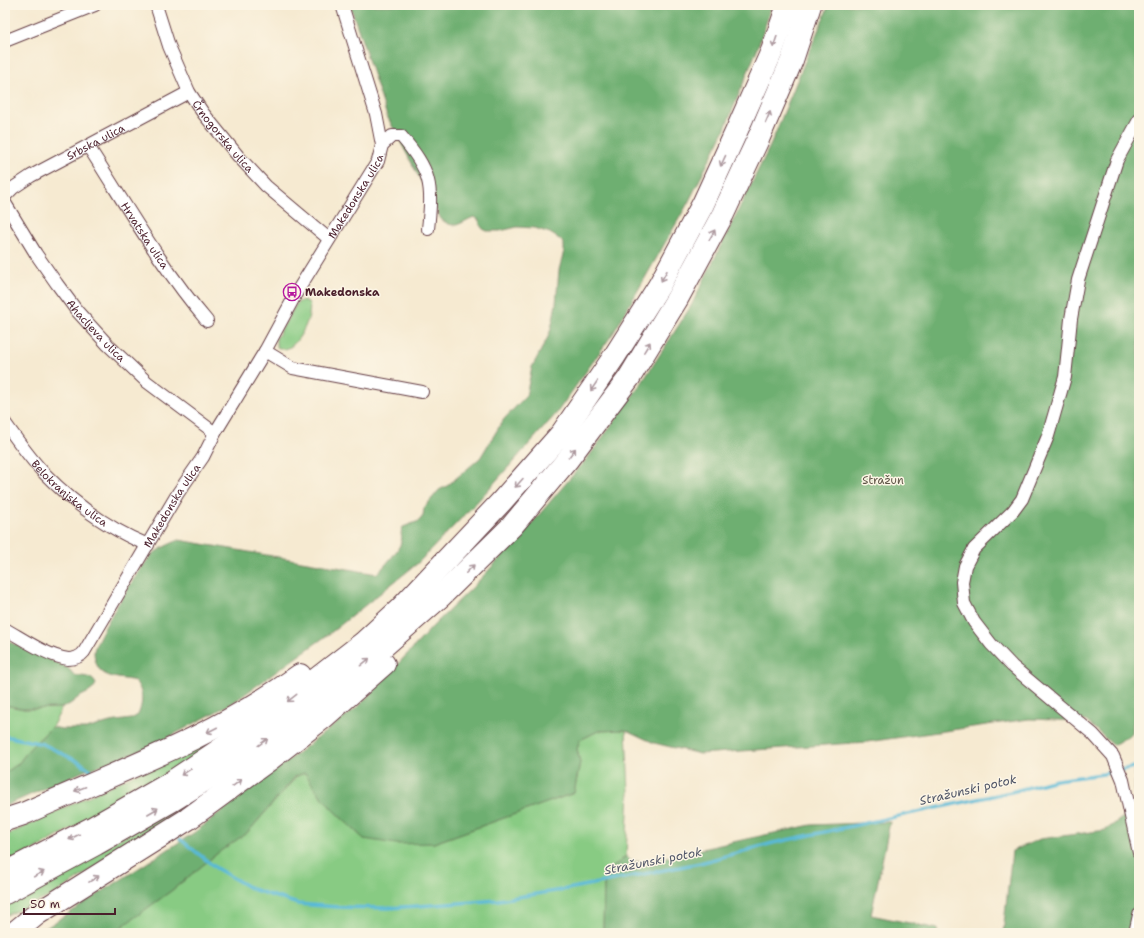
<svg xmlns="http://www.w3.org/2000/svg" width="1144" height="938" font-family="'Shantell Sans',sans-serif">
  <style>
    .green { fill: #88cb83; stroke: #697557 }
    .forest { fill: #6eaf71; stroke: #5c674e }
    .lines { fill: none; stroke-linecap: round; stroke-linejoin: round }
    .stream { stroke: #58b9d7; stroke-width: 3.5 }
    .street-casing { stroke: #643d44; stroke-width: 14 }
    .highway-casing { stroke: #643d44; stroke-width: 24 }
    .street { stroke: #fff; stroke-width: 12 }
    .highway { stroke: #fff; stroke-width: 22 }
    .oneway { stroke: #ae9aa0 }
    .labels { text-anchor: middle; stroke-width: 3; stroke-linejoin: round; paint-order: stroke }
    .street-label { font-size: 11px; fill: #4a1f2b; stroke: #fcf5e5 }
    .poi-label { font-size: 11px; font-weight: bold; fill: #4a1f2b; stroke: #fcf5e5; text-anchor: start }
    .park-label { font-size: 11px; fill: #5d5345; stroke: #fcf5e5 }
    .water-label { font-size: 12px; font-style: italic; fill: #4f5567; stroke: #fcf5e5 }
  </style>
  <rect width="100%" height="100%" fill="#fcf5e5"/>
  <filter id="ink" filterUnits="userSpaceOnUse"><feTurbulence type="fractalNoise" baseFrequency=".025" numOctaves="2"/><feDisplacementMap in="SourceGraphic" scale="8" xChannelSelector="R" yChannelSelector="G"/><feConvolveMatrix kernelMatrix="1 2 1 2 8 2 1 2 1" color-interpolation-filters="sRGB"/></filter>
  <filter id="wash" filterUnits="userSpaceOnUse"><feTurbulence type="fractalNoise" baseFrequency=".012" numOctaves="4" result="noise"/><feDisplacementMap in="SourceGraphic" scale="16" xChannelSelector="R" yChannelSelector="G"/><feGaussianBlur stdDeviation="0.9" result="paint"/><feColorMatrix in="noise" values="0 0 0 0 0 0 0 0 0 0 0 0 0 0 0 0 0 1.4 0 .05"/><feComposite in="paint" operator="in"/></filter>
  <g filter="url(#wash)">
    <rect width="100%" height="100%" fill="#f6ead1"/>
    <g class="green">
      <path d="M303 300 308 302C315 312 299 344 288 348 284 350 281 349 278 348L276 345V339L297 303Z"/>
      <polygon points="5,705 24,709 61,708 60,712 52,727 30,748 18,764 5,773"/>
      <polygon points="255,717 174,771 5,866 5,836"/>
      <polygon points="626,730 629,792 626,856 613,867 604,885 603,933 113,933 171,891 219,852 248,832 297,776 305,773 317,791 333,810 364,839 434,843 574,793 580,762 577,749 580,740 598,731"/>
      <polygon points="221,783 168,820 53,895 5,916 5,901"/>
    </g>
    <g class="forest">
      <path d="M350 5H772L758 47 724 131 688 203 614 332 556 414 478 501 418 563 333 631 234 702 158 743 114 761 84 771 5 806V773L18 764 30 748 52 727 62 729H86L110 722 131 719 138 715C143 703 144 692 135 681 125 678 109 679 101 671 96 666 94 658 94 651 96 637 139 569 150 557 157 549 170 544 179 540L377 574C384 566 399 551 401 542 403 536 399 534 403 527L419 521 423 516 424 508 439 490 447 486 480 458 504 419 526 396 532 367 548 337 551 329 556 304 559 270 564 251V245L561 240 550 233 535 228 517 227 500 231H487L483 229 480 225 479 220 474 217C461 222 455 231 441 219L387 116Z"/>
      <polygon points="829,5 1139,5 1139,715 1133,722 1132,734 1113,745 1086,721 1029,719 867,742 700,754 654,743 626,730 598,731 580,740 577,749 580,762 574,793 434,843 396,844 364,839 333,810 317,791 305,773 296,776 248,832 219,852 171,891 113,933 38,933 195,832 359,706 436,623 473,587 526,530 590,455 641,384 691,306 771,144 803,66"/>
      <path d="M5 640 62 665 69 669 74 675C83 677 92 675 96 684L93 689 89 692 79 697 70 704 61 708 24 709 5 705Z"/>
      <polygon points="1139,767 1139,933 1003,933 1012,851 1040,839 1106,830 1134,809 1135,771"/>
      <polygon points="890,822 871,915 938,929 937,933 603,933 604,885 613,867 626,856 631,861 645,862 742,840 811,825"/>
    </g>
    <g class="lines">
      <g class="stream">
        <polyline points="5,736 43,744 81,763 92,771"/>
        <polyline points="180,839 216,868 252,889 298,904 337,907 388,908 447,904 498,900 562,890 700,863 773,843 1011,792 1056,780 1103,774 1139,766"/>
      </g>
    </g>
  </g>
  <g filter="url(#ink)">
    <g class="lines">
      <defs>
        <g id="street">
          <path id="s1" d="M156 5 169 46 189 92 203 113 238 156 266 186 329 239"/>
          <polyline points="5,41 95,5"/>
          <polyline points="1139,120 1117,160 1078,280 1071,319 1065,377 1048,436 1022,499 1013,511 974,549 965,566 962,582 964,603 974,622 991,644 1012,666 1093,734 1113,756 1123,780 1139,853"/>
          <path d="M382 145 392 136H401C431 171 433 184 428 229"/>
          <path id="s2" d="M88 146C126 205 161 267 207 321"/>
          <path id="s3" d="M5 196 13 188 31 176 189 92"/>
          <path id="s4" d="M5 203 36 254 57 284 77 311 108 345 147 382 215 433"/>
          <polyline points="265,351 293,368 422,392"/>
          <path id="s5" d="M5 423C17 440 29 457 43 472 72 502 109 529 148 545"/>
          <path id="s6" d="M5 629C23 639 47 656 68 659 75 659 80 657 84 652L178 493 203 457 215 433 265 351 298 290 378 161 382 145 376 114 342 5"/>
          <polyline points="1135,933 1139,915"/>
        </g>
        <g id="highway">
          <path d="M5 820 23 814C117 772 215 737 300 675"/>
          <polyline points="5,873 92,828 167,785 257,725 363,643 401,608 501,502 562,433 614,357 659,286 703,204 737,130 772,51 788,5"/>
          <polyline points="5,893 96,844 173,800 262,744 377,652 441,596 512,526 568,459 629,378 677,299 723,214 759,137 792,60 810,5"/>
          <polyline points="14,933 37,914 188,819 270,759 324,717 384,664"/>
        </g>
      </defs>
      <use href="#street" class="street-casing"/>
      <use href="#highway" class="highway-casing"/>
      <use href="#street" class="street"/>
      <use href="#highway" class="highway"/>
    </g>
    <defs><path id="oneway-shaft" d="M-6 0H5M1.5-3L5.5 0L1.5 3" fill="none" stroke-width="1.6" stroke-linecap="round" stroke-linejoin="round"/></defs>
    <g class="oneway">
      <use href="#oneway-shaft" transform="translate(775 42) rotate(109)"/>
      <use href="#oneway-shaft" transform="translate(768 117) rotate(-67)"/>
      <use href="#oneway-shaft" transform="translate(723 161) rotate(115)"/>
      <use href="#oneway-shaft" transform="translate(712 235) rotate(-61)"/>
      <use href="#oneway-shaft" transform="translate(664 276) rotate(119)"/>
      <use href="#oneway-shaft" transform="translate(647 347) rotate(-58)"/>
      <use href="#oneway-shaft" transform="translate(594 386) rotate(124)"/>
      <use href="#oneway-shaft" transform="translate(572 453) rotate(-53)"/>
      <use href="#oneway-shaft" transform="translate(519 483) rotate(132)"/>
      <use href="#oneway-shaft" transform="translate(470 569) rotate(-45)"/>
      <use href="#oneway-shaft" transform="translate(365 662) rotate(-39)"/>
      <use href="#oneway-shaft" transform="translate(292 698) rotate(142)"/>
      <use href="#oneway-shaft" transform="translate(212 730) rotate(153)"/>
      <use href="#oneway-shaft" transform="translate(263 742) rotate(-36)"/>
      <use href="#oneway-shaft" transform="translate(186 772) rotate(147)"/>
      <use href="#oneway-shaft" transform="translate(237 783) rotate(-36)"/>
      <use href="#oneway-shaft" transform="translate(80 789) rotate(159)"/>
      <use href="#oneway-shaft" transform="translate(153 811) rotate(-30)"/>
      <use href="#oneway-shaft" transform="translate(74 837) rotate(153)"/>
      <use href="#oneway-shaft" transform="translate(39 874) rotate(-28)"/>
      <use href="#oneway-shaft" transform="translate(94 879) rotate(-32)"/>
    </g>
  </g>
  <defs>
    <symbol id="bus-ring" viewBox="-11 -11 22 22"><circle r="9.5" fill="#fcf5e5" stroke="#b5179e" stroke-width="1.5"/><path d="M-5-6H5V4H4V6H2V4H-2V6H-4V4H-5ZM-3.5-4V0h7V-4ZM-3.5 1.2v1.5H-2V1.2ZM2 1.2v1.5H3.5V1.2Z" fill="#b5179e"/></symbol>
  </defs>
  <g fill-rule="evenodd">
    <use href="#bus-ring" x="282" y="282" width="20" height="20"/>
  </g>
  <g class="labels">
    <g class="street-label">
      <text dy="4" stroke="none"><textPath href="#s1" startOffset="149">Črnogorska ulica</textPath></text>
      <text dy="4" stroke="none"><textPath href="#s3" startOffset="106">Srbska ulica</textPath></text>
      <text dy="4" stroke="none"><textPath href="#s6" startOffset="619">Makedonska ulica</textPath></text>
      <text dy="4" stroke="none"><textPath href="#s2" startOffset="106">Hrvatska ulica</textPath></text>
      <text dy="4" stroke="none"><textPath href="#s4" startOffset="157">Ahacljeva ulica</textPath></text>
      <text dy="4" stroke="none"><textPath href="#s5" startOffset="96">Belokranjska ulica</textPath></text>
      <text dy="4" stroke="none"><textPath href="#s6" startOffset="259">Makedonska ulica</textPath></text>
    </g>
    <g class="poi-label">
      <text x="305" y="296">Makedonska</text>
    </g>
    <g class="park-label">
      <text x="883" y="484">Stražun</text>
    </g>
    <g class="water-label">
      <text transform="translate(968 790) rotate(-13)" y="4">Stražunski potok</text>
      <text transform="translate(653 861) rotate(-11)" y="4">Stražunski potok</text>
    </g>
  </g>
  <rect width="1144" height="938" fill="none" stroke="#fcf5e5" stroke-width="20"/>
  <path d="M24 908v6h91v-6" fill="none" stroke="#4a1f2b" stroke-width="2"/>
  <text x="30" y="908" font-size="12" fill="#4a1f2b" stroke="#fcf5e5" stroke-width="3" paint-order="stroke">50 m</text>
</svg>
